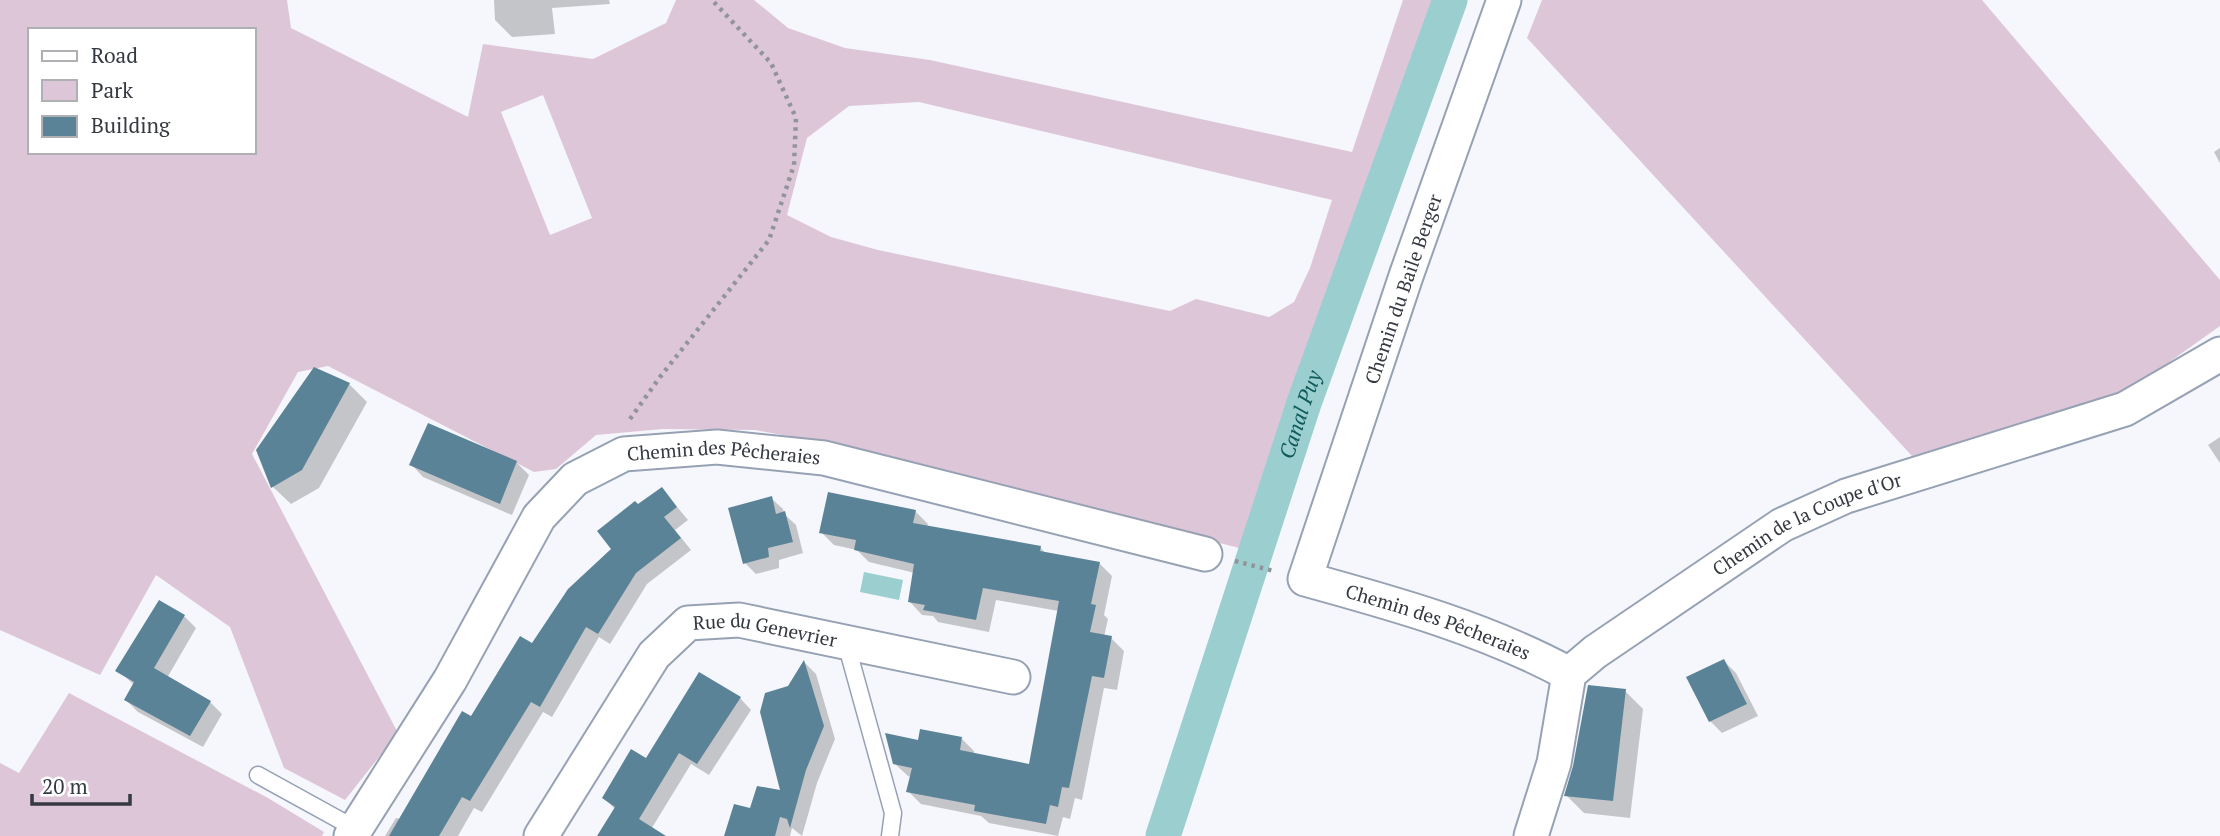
<svg xmlns="http://www.w3.org/2000/svg" width="2220" height="836" font-family="'PT Serif',serif">
  <style>
    .green { fill: #dec6d9; fill-rule: evenodd }
    .water { fill: #9bcfcf }
    .shadow { fill: #0003 }
    .lines { fill: none; stroke-linecap: round; stroke-linejoin: round }
    .canal { stroke: #9bcfcf; stroke-width: 35 }
    .building { fill: #5b8397 }
    .lane-casing { stroke: #97a1b4; stroke-width: 19 }
    .street-casing { stroke: #97a1b4; stroke-width: 37 }
    .path { stroke: #91949a; stroke-width: 4.5; stroke-dasharray: 3.5 5; stroke-linecap: butt }
    .lane { stroke: #fff; stroke-width: 16 }
    .street { stroke: #fff; stroke-width: 33 }
    .labels { text-anchor: middle; stroke-width: 7; stroke-linejoin: round; paint-order: stroke }
    .street-label { font-size: 19px; fill: #353941; stroke: #fff }
    .water-label { font-size: 21px; font-style: italic; fill: #115a5b; stroke: #fff }
  </style>
  <rect width="100%" height="100%" fill="#f5f7fc"/>
  <g class="green">
    <path d="M0 0H287L291 28 468 117 483 44 593 59 666 23 676 0H754L788 28 845 48 930 60 1352 152 1403 0H1443L1243 549 842 446 755 430 663 429 596 435 556 469 534 472 328 366 298 372 252 454 398 733 345 800 284 768 230 627 156 575 100 675 0 630ZM30 30H254V152H30ZM543 95 592 218 550 235 501 112ZM919 102 1332 200 1310 268 1294 302 1269 317 1196 299 1170 311 878 250 831 237 787 215 807 138 849 106Z"/>
    <polygon points="1542,0 1982,0 2220,280 2220,326 2123,395 2011,429 1912,456 1527,38"/>
    <polygon points="69,693 268,798 324,832 322,836 0,836 0,763 19,773"/>
  </g>
  <polygon class="water" points="864,572 903,580 899,600 860,592"/>
  <g class="shadow">
    <polygon points="494,0 609,0 610,4 552,8 555,34 512,37 495,20"/>
    <polygon points="2220,148 2220,163 2214,152"/>
    <polygon points="349,384 367,402 319,488 291,504 273,487"/>
    <polygon points="429,425 516,462 529,475 512,515 423,477 411,464"/>
    <polygon points="2220,437 2220,463 2208,445"/>
    <polygon points="662,489 688,520 675,530 691,550 647,584 610,644 599,637 552,717 543,712 482,812 474,808 458,836 385,836 396,818 401,819 471,718 613,549 638,506"/>
    <polygon points="771,498 783,509 784,514 796,525 803,553 779,560 779,568 756,574 745,563"/>
    <polygon points="915,511 928,524 927,527 1040,547 1046,554 1099,563 1112,576 1104,615 1108,619 1104,637 1111,638 1124,651 1117,690 1104,688 1082,800 1075,798 1070,819 1063,817 1058,836 989,823 981,816 921,804 908,791 911,777 908,776 894,763 919,742 962,739 974,751 974,754 1030,766 1059,611 996,600 989,632 938,622 933,616 922,615 910,602 915,573 869,562 857,550 834,545 821,532"/>
    <polygon points="184,616 196,628 167,678 210,702 222,714 203,747 138,712 126,700 134,685 118,670"/>
    <polygon points="1724,661 1736,673 1758,716 1722,733 1710,721"/>
    <polygon points="805,663 816,674 835,739 817,783 802,836 792,828 790,836 726,836 751,810 782,792 789,687"/>
    <polygon points="1625,691 1643,709 1630,818 1584,813 1566,795"/>
    <polygon points="740,698 751,710 709,775 691,764 650,831 654,836 599,836 615,809 604,798 646,761"/>
  </g>
  <g class="lines">
    <path class="canal" id="s1" d="M1163 836 1304 403 1450 0"/>
  </g>
  <g class="building">
    <polygon points="314,367 350,383 302,470 271,488 256,450"/>
    <polygon points="428,423 517,461 500,504 409,465"/>
    <polygon points="662,487 677,507 664,517 681,538 636,573 598,634 586,627 540,707 531,702 470,801 462,797 439,836 389,836 462,711 471,716 520,636 532,643 568,589 611,549 597,531 635,501 638,504"/>
    <polygon points="828,492 916,510 913,523 1041,546 1040,551 1100,562 1091,604 1096,605 1090,632 1112,636 1104,678 1092,676 1069,788 1062,787 1058,807 1050,805 1046,824 974,811 975,805 906,792 912,768 893,764 885,733 918,740 920,729 962,737 960,750 1029,764 1059,601 983,588 976,620 923,610 925,605 908,602 914,564 854,550 856,540 819,533"/>
    <polygon points="772,496 776,514 785,511 793,542 768,548 769,557 743,564 728,508"/>
    <polygon points="159,600 185,615 154,668 211,701 190,736 124,700 134,682 115,671"/>
    <polygon points="1724,659 1747,704 1709,722 1686,677"/>
    <polygon points="804,660 824,726 806,770 790,828 787,819 780,817 775,836 724,836 734,804 750,808 757,786 780,790 760,712 765,693 788,686"/>
    <polygon points="699,672 741,697 697,764 679,753 639,819 666,836 597,836 615,807 602,798 631,749 646,758"/>
    <polygon points="1588,685 1626,689 1613,801 1564,796 1573,766"/>
  </g>
  <g class="lines">
    <defs>
      <g id="lane">
        <polyline points="846,643 893,813 890,836"/>
        <polyline points="258,775 356,829"/>
      </g>
      <g id="street">
        <path id="s2" d="M1504 0 1406 276 1305 579C1396 604 1486 629 1569 674"/>
        <path id="s3" d="M351 836 450 680 539 517 575 479 624 454 717 447 824 458 1205 554"/>
        <path id="s4" d="M541 836 654 655 688 623 739 620 1013 677"/>
        <path id="s5" d="M1531 836 1554 763 1569 674 1595 652 1782 525 1846 496 2125 409 2220 354"/>
      </g>
    </defs>
    <use href="#lane" class="lane-casing"/>
    <use href="#street" class="street-casing"/>
    <g class="path">
      <polyline points="630,419 660,377 769,240 794,165 796,118 771,63 712,0"/>
      <polyline points="1235,561 1274,571"/>
    </g>
    <use href="#lane" class="lane"/>
    <use href="#street" class="street"/>
  </g>
  <g class="labels">
    <g class="street-label">
      <text transform="translate(1403 289) rotate(-71)" y="7">Chemin du Baile Berger</text>
      <text dy="7" stroke="none"><textPath href="#s3" startOffset="578">Chemin des Pêcheraies</textPath></text>
      <text dy="7" stroke="none"><textPath href="#s5" startOffset="450">Chemin de la Coupe d'Or</textPath></text>
      <text dy="7" stroke="none"><textPath href="#s2" startOffset="752">Chemin des Pêcheraies</textPath></text>
      <text dy="7" stroke="none"><textPath href="#s4" startOffset="338">Rue du Genevrier</textPath></text>
    </g>
    <g class="water-label">
      <text dy="7" stroke="none"><textPath href="#s1" startOffset="443">Canal Puy</textPath></text>
    </g>
  </g>
  <rect x="28" y="28" width="228" height="126" fill="#ffffff" stroke="#aeb0b3" stroke-width="2"/>
  <rect x="42" y="51" width="35" height="10" fill="#ffffff" stroke="#aeb0b3" stroke-width="2"/>
  <text x="91" y="63" font-size="21" fill="#353941">Road</text>
  <rect x="42" y="80" width="35" height="21" fill="#dec6d9" stroke="#aeb0b3" stroke-width="2"/>
  <text x="91" y="98" font-size="21" fill="#353941">Park</text>
  <rect x="42" y="116" width="35" height="21" fill="#5b8397" stroke="#aeb0b3" stroke-width="2"/>
  <text x="91" y="133" font-size="21" fill="#353941">Building</text>
  <path d="M32 794v10h98v-10" fill="none" stroke="#353941" stroke-width="3.5"/>
  <text x="42" y="794" font-size="21" fill="#353941" stroke="#ffffff" stroke-width="5" paint-order="stroke">20 m</text>
</svg>
